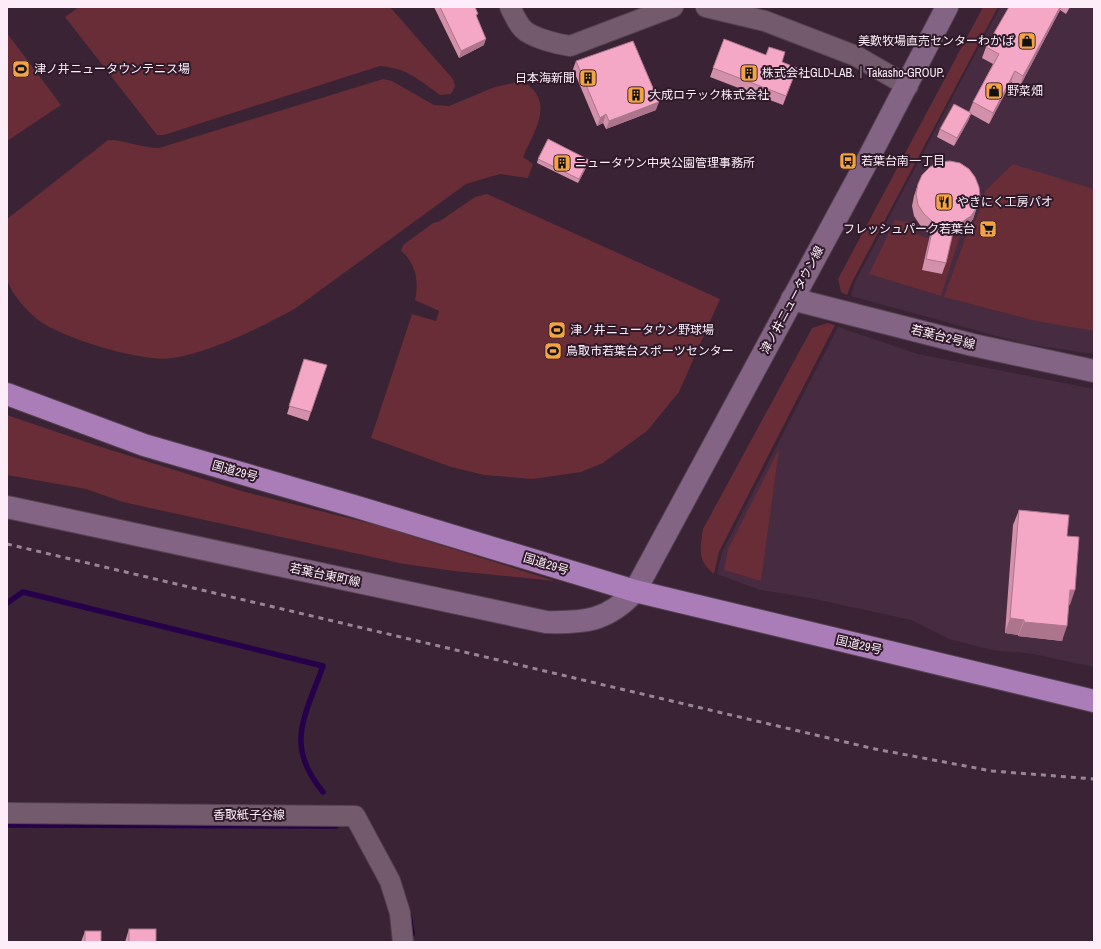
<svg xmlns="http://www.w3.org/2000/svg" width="1101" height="949" font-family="'Archivo Narrow','Noto Sans JP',sans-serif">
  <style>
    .built { fill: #472b40 }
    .green { fill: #682d36 }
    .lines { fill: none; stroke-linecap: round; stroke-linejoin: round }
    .stream { stroke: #26004b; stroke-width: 5.5 }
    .street-casing { stroke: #554250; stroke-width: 22 }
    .secondary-casing { stroke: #554250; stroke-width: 24 }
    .highway-casing { stroke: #554250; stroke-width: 24 }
    .street { stroke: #745a6d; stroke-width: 20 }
    .secondary { stroke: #846484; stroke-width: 22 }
    .highway { stroke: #aa7db9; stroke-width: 22 }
    .rail { stroke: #998694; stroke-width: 3; stroke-dasharray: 5 5; stroke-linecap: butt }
    .wall { fill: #d390aa }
    .shaded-wall { fill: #ac758b }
    .building { fill: #f5a7c6; stroke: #ac758b }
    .labels { text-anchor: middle; stroke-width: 4; stroke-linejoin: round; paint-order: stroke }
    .poi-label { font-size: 12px; fill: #fcedf8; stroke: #2f1a2a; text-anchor: start }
    .street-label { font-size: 12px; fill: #fcedf8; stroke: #2f1a2a }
  </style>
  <rect width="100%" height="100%" fill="#392334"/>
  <g class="built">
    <polygon points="1000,7 1094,7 1094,354 1026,344 851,296 855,282"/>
    <polygon points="838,327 918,354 1094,389 1094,667 1033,654 992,650 949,639 911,620 810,598 760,590 717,574 722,552"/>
  </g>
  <g class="green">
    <path d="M79 7H390L453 79 455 86 451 94 440 95C419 80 407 68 380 66L164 135H157L65 17Z"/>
    <polygon points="983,7 998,7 852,282 847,295 841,292 838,279"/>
    <polygon points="7,33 61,105 7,141"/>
    <path d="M383 79 392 81 434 105 449 106 495 87 522 81C556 101 535 129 523 157L533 164 528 178 500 174 466 184 296 308C264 326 210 353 173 358 143 363 66 339 41 322 27 312 13 296 7 280 4 273 7 230 7 219L108 140C125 140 142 148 159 148Z"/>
    <polygon points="1013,164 1094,189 1094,331 1036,321 944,297 965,239 979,213 985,191"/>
    <path d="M487 194 720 299 679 392 647 431 603 463 581 472 533 479 484 475 451 467 371 438 412 314 436 321 439 311 415 300C419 282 416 263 401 251L403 245 433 223 440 221 475 197Z"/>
    <path d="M895 220 908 222C917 243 942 241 960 236L941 296 869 274Z"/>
    <path d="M827 323 835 325 719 552 714 574C697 561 700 548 703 529L812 328Z"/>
    <polygon points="7,415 98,446 245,492 380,526 555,581 454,571 404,564 123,502 86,489 7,475"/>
    <polygon points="779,449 761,581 724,570 728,549"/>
  </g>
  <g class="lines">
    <g class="stream">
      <path d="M7 603 23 592 323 666C305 717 284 745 323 792"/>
      <polyline points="7,825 336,826"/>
      <polyline points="409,915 412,934"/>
    </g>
    <defs>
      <g id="street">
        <path d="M510 7C514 15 517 23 523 29 532 38 557 44 570 46L673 7"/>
        <polyline points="706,7 765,21 856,56 908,86"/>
        <polyline points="7,813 355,816 390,881 400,913 403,942"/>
      </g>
      <g id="secondary">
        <polyline points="792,299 973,345 1094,371"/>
        <path d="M7 507 546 622C585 623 608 621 635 591L864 167 947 7"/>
      </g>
      <polyline id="highway" points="7,394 144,445 354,506 635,591 1094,701"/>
    </defs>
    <use href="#street" class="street-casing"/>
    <use href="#secondary" class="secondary-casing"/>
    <use href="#highway" class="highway-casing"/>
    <use href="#street" class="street"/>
    <use href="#secondary" class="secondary"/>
    <use href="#highway" class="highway"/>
    <polyline class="rail" points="7,544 875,749 992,771 1094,779"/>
  </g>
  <g class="wall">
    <polygon points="434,7 475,7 477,18 484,45 459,58"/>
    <polygon points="1009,7 1070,7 1066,14 1060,10 1019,88 1011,82 989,124 971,114 968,121 954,146 937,137 940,129 969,112 973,102 993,64 982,58 986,47"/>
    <polygon points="724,39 782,62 797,68 783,105 710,77"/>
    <polygon points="576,61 656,110 606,129 603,123 597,126 573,69"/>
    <polygon points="538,159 588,164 578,183 537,163"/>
    <polygon points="918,184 977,207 973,219 967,227 958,233 952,235 946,263 942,274 922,270 930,235 920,225 914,216 912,206 914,196"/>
    <polygon points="304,359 311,412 308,421 287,414"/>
    <polygon points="1019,510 1067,536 1070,605 1069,605 1062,641 1018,636 1018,635 1005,633 1013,525"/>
    <polygon points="129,929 156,942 125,942"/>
    <polygon points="85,931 101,942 81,942"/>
  </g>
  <g class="shaded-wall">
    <polygon points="1060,7 1062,7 1060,10 1019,88 1023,76"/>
    <polygon points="486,39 484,45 459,58 461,51"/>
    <polygon points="1015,71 1011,82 989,124 993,113"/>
    <polygon points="659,102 656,110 606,129 609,121"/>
    <polygon points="971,113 968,121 954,146 957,138"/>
    <polygon points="606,114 603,123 597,126 600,118"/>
    <polygon points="589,160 588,164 578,183 579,179"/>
    <polygon points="977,207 973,219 967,227 958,233 950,236 955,224"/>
    <polygon points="1070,590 1075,590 1070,605 1065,605"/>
    <polygon points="1010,618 1024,620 1018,635 1005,633"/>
    <polygon points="1024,622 1067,626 1062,641 1018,636"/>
  </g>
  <g class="building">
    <polygon points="440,7 475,7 478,14 476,15 486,39 461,51"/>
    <polygon points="1009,7 1060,7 1023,76 1015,71 993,113 973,102 999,54 986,47"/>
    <polygon points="724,39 766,55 769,47 785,52 782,62 797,68 786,96 713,68"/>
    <polygon points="633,41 659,102 609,121 606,114 600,118 576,61"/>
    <polygon points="954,104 971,113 957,138 940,129"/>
    <polygon points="548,139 589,160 579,179 538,159"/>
    <polygon points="950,161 960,163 969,169 975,177 979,187 980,197 977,207 971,216 962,222 955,224 946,263 926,259 934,223 924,214 918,205 916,194 918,184 922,175 930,167 939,162"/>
    <polygon points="304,359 327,365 311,412 289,406"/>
    <polygon points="1019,510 1069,515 1067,536 1079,537 1075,590 1070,590 1067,626 1024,622 1024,620 1010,618"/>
    <rect x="129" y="929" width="27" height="13"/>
    <rect x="85" y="931" width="16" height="11"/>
  </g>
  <defs>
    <symbol id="shop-square" viewBox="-11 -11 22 22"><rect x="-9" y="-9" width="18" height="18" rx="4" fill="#f4a344" stroke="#2f1a2a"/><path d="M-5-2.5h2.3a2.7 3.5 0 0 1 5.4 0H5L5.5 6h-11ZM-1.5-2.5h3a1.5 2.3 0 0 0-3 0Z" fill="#111"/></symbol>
    <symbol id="stadium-square" viewBox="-11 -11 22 22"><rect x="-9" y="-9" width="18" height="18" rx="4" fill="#f4a344" stroke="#2f1a2a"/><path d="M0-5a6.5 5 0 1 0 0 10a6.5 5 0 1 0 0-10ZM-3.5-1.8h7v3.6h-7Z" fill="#111"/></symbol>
    <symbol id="building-square" viewBox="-11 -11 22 22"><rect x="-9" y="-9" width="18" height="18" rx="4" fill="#f4a344" stroke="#2f1a2a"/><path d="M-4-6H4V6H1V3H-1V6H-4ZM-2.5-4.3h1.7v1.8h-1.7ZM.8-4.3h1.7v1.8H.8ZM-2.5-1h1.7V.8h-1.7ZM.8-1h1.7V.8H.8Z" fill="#111"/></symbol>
    <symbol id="bus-square" viewBox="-11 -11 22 22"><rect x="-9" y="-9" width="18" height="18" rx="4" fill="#f4a344" stroke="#2f1a2a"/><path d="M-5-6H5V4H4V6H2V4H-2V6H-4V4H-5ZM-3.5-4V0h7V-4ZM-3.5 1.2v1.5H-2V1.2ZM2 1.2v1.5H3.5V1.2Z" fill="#111"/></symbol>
    <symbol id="restaurant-square" viewBox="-11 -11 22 22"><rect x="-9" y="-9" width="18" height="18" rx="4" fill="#f4a344" stroke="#2f1a2a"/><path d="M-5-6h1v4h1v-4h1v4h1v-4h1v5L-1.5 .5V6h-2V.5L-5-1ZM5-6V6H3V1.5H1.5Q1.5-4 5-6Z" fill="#111"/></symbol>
    <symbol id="supermarket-square" viewBox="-11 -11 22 22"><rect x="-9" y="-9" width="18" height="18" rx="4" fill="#f4a344" stroke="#2f1a2a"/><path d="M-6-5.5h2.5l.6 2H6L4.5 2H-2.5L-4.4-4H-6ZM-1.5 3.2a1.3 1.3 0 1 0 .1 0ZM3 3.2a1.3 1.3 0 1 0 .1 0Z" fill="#111"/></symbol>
  </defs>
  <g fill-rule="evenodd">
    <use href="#shop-square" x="1017" y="31" width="20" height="20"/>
    <use href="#stadium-square" x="11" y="59" width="20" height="20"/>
    <use href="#building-square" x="739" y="63" width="20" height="20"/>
    <use href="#building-square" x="578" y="68" width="20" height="20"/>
    <use href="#shop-square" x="984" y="81" width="20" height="20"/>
    <use href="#building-square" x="626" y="85" width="20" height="20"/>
    <use href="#bus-square" x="838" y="151" width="20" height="20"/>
    <use href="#building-square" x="552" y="153" width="20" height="20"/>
    <use href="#restaurant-square" x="934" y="192" width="20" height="20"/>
    <use href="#supermarket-square" x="978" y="219" width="20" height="20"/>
    <use href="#stadium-square" x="547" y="320" width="20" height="20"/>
    <use href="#stadium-square" x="543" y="341" width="20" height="20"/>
  </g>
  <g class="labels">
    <g class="poi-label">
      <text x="1014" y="45" text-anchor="end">美歎牧場直売センターわかば</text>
      <text x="34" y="73">津ノ井ニュータウンテニス場</text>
      <text x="762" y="77">株式会社GLD-LAB.｜Takasho-GROUP.</text>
      <text x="575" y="82" text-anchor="end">日本海新聞</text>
      <text x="1007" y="95">野菜畑</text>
      <text x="649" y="99">大成ロテック株式会社</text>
      <text x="861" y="165">若葉台南一丁目</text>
      <text x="575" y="167">ニュータウン中央公園管理事務所</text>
      <text x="957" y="206">やきにく工房パオ</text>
      <text x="975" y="233" text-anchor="end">フレッシュパーク若葉台</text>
      <text x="570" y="334">津ノ井ニュータウン野球場</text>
      <text x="566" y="355">鳥取市若葉台スポーツセンター</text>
    </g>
    <g class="street-label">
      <text transform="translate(792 300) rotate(-62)" y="4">津ノ井ニュータウン線</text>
      <text transform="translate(943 337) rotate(14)" y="4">若葉台2号線</text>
      <text transform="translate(235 471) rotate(16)" y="4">国道29号</text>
      <text transform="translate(546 564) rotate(17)" y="4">国道29号</text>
      <text transform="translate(325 575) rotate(12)" y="4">若葉台東町線</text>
      <text transform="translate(859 645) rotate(13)" y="4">国道29号</text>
      <text x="249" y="819">香取紙子谷線</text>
    </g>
  </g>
  <rect width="1101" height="949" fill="none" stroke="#fcedf8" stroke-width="16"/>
</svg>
